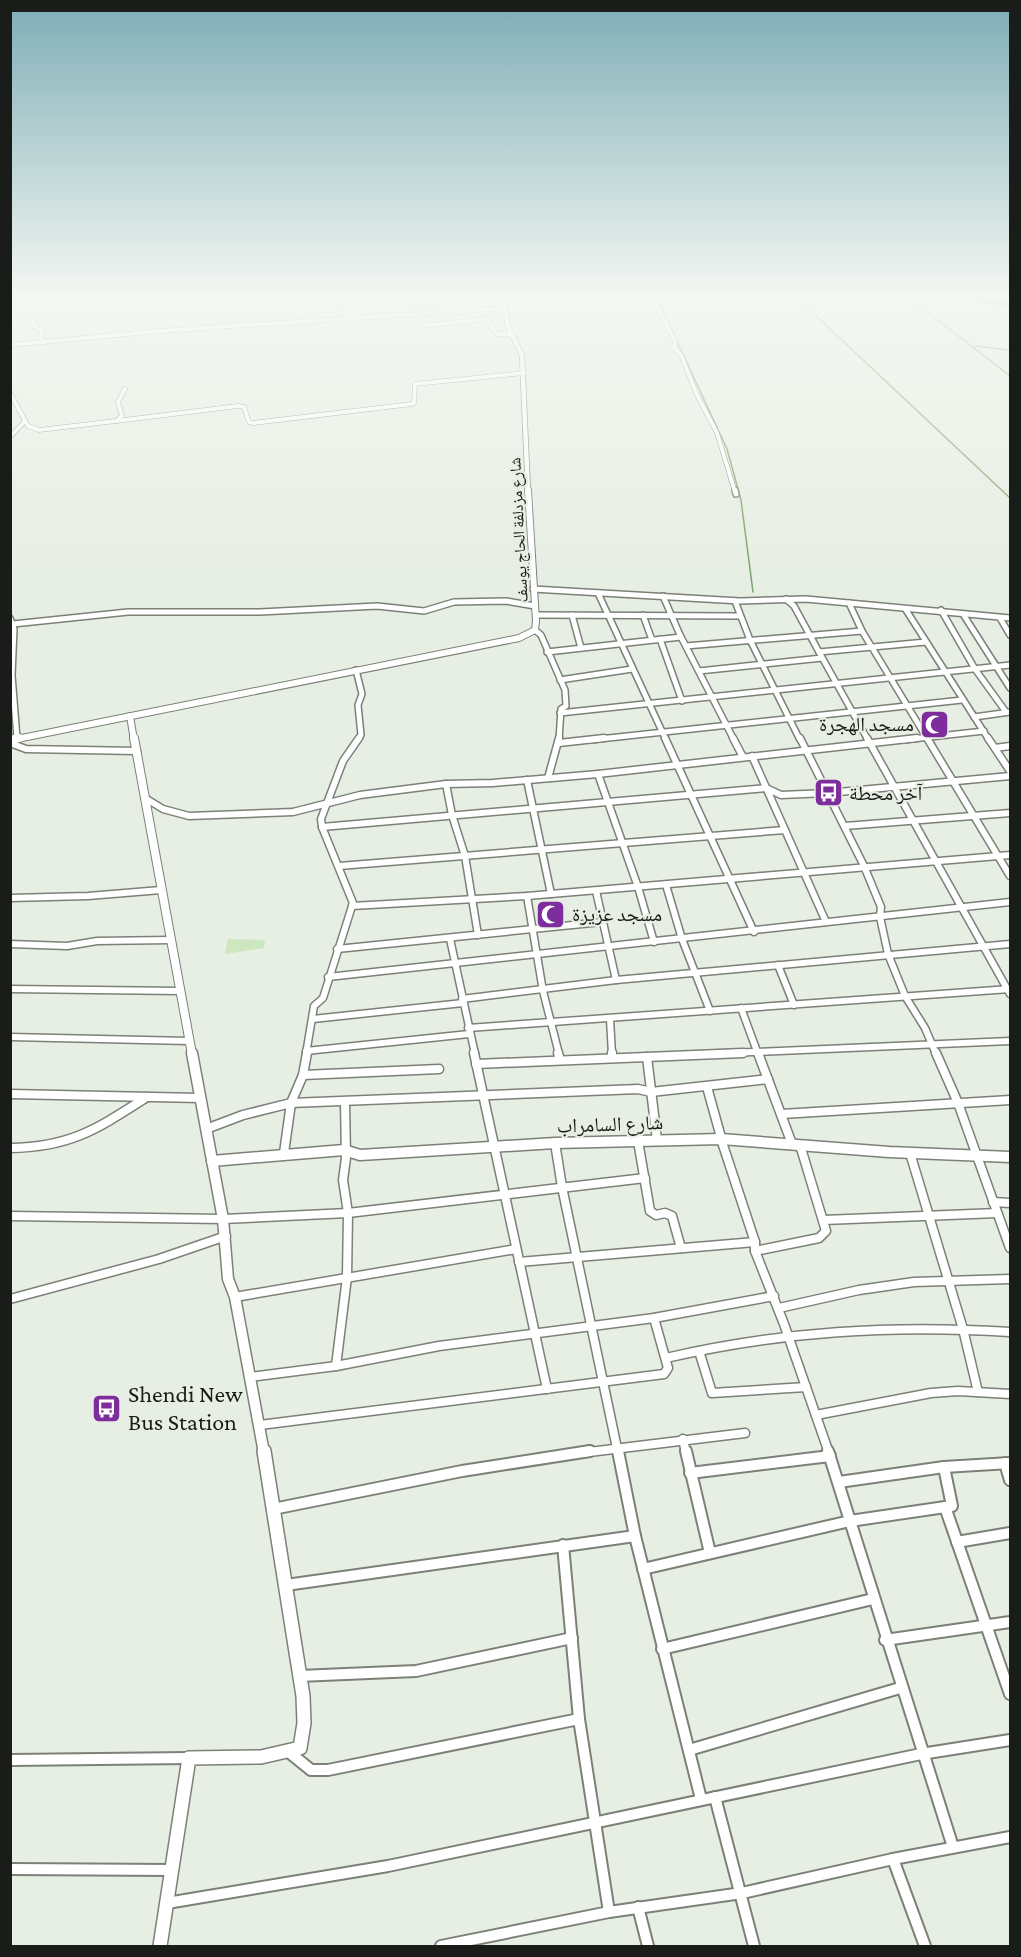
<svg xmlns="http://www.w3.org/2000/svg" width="1021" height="1957" font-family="'Crimson Pro','Noto Naskh Arabic',serif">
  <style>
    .green { fill: #cde8c0 }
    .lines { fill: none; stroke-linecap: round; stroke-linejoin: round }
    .stream { stroke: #7fa26c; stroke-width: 1.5 }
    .canal { stroke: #7fa26c; stroke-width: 4 }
    .minor-far4-casing { stroke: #7b8177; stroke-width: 5 }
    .minor-far3-casing { stroke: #7b8177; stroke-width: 8 }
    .minor-far2-casing { stroke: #7b8177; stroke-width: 9 }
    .minor-far1-casing { stroke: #7b8177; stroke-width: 11 }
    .minor-casing { stroke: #7b8177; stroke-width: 14 }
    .tertiary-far4-casing { stroke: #7b8177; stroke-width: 6 }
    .tertiary-far3-casing { stroke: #7b8177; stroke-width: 8 }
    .tertiary-far2-casing { stroke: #7b8177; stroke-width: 10 }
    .tertiary-far1-casing { stroke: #7b8177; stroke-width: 13 }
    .tertiary-casing { stroke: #7b8177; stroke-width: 16 }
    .minor-far4 { stroke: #fff; stroke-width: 4 }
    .minor-far3 { stroke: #fff; stroke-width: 5 }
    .minor-far2 { stroke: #fff; stroke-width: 6 }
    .minor-far1 { stroke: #fff; stroke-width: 8 }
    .minor { stroke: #fff; stroke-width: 10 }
    .tertiary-far4 { stroke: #fff; stroke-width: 4.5 }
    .tertiary-far3 { stroke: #fff; stroke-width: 6 }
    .tertiary-far2 { stroke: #fff; stroke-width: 8 }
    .tertiary-far1 { stroke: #fff; stroke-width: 10 }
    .tertiary { stroke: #fff; stroke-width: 13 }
    .labels { text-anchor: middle; stroke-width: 4.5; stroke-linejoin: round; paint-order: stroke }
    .far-street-label { font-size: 16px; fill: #191c18; stroke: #e7eee3 }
    .poi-label { font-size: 20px; fill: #191c18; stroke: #e7eee3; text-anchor: start }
    .street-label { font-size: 20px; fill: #191c18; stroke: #e7eee3 }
    .near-poi-label { font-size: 24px; fill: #191c18; stroke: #e7eee3; text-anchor: start }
  </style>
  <rect width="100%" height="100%" fill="#e7eee3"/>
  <polygon class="green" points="228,939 265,940 264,948 225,954"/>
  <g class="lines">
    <g class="stream">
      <polyline points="656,296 727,449 741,500 753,592"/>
      <polyline points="795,296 1010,498"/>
      <polyline points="907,296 1010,376"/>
      <polyline points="975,346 1010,350"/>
    </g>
    <polyline class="canal" points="962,296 1010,305"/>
    <defs>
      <g id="minor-far4">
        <polyline points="42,296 32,325 43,331 40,338 44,342"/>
        <polyline points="341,296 345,304 346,319"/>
        <polyline points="444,296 476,299 502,305"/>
        <polyline points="569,296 594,301"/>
        <polyline points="593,296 594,301 620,306 616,299"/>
        <polyline points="642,296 644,309"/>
        <polyline points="651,296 675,341 674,348 681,355 697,395 717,433 735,492"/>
        <polyline points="620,306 658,309"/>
        <polyline points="421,326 487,319 497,334 511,334"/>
        <polyline points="10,345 159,331 505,308"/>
        <polyline points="10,393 28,426 39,430 116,421 122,416 118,402 125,389"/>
        <polyline points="116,421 238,406 244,407 249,422 253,423 412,404 414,403 415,384 524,373"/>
        <polyline points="10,437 25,421"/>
      </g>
      <g id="minor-far3">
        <polyline points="735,490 736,494"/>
        <polyline points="533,589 740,601 806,599 1010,618"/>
        <polyline points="598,593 666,740"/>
        <polyline points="663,596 680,635 734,740"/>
        <polyline points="786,599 794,606 819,652 926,642"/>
        <polyline points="735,601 750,640 800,740"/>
        <polyline points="849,603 862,631 928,740"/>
        <polyline points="906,610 989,740"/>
        <polyline points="941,610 975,669 1006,712"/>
        <polyline points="963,614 1010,688"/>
        <polyline points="536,615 739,616"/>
        <polyline points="572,615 581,648"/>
        <polyline points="643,615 652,640"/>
        <polyline points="10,618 14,629 12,675 17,738"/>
        <polyline points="1000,618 1010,635"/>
        <polyline points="13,624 128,612 260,612 377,606 424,611 454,602 506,601 535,606"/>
        <polyline points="535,630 541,635 565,690 566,706 561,709 559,740"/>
        <polyline points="660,639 682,701"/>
        <polyline points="686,646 862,631"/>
        <polyline points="547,652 681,637"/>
        <polyline points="819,652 868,740"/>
        <polyline points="356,670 362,694 358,705 361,735 358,740"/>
        <polyline points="699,671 822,658"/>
        <polyline points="560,680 632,669"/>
        <polyline points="560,713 1010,665"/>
        <polyline points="974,717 1010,712"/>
        <polyline points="590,740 962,700"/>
        <polyline points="903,740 984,731"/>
      </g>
      <g id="minor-far2">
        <polyline points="665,738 754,932"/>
        <polyline points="733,738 743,757"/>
        <polyline points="800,738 864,866 881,907 880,917 888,954 905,996 925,1028 936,1054"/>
        <polyline points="867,738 1010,994"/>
        <polyline points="927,738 1010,876"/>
        <polyline points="988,738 1010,771"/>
        <polyline points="10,743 26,749 137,751"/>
        <polyline points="559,743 604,738"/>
        <polyline points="995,748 1010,746"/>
        <polyline points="752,756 826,922"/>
        <polyline points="598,774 638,887 654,942"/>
        <polyline points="548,778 559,738"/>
        <polyline points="527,780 551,894"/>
        <polyline points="446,784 452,815 465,856 478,935"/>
        <polyline points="145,798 163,809 189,816 293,812 360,795 446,784 493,783 598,774 917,738"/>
        <polyline points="845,826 1010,813"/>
        <polyline points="322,827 766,788 781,795 828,793 1010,776"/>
        <polyline points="339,866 785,830"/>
        <polyline points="666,885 682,939 710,1011"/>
        <polyline points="527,896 543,991 559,1054"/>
        <polyline points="10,898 88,896 161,890"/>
        <polyline points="352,906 527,896 1010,855"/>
        <polyline points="450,939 475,1054"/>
        <polyline points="10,944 67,946 97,941 170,940"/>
        <polyline points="337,949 602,922"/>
        <polyline points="778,965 794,1005"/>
        <polyline points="328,977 1010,902"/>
        <polyline points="616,980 1010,944"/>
        <polyline points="10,989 180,991"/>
        <polyline points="462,999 616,980 596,891"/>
        <polyline points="741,1008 758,1054"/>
        <polyline points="313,1019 463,1003"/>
        <polyline points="610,1019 612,1054"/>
        <polyline points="468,1028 1010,989"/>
        <polyline points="10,1037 189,1041"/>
        <polyline points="306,1051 469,1034"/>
        <polyline points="306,1054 314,1006 323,998 353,903 322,827 321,819 343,761 359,738"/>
        <polyline points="708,1054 1010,1041"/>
      </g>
      <g id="minor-far1">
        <polyline points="474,1053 547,1389"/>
        <polyline points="558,1053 560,1060"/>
        <polyline points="612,1053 612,1058"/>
        <polyline points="758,1053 792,1144"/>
        <polyline points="936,1053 958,1103 1010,1248"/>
        <polyline points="647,1057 657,1140"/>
        <polyline points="476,1064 743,1053"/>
        <polyline points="303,1075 439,1069"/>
        <polyline points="707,1087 722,1141"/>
        <polyline points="10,1094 200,1098"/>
        <polyline points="782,1114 1010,1100"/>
        <polyline points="206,1129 243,1115 291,1103 638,1089 651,1092 768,1079"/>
        <polyline points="721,1139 755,1242 755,1251 784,1324 829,1453"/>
        <polyline points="638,1141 650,1211 656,1215 665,1213 672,1216 681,1248"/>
        <polyline points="555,1143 562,1187 618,1453"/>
        <path d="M10 1148C71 1147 97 1129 147 1097"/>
        <polyline points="284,1153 291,1103 303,1075 307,1053"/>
        <polyline points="910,1153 963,1329 978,1392"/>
        <polyline points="993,1202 1010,1203"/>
        <polyline points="10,1216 223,1219 348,1213 645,1178"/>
        <polyline points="824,1220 997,1213"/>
        <polyline points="755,1251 819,1238 826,1231 800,1145"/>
        <polyline points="519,1262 755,1242"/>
        <polyline points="235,1297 516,1249"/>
        <polyline points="10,1299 159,1259 226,1236"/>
        <polyline points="779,1308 859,1290 914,1282 1010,1279"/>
        <polyline points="699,1351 712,1393 806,1387"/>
        <path d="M666 1358C782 1331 891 1325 1010 1332"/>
        <polyline points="336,1366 347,1277 348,1213 343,1180 346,1158 345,1102"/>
        <polyline points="250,1377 336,1366 439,1346 654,1318 774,1296"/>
        <polyline points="816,1415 931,1393 958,1391 1010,1394"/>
        <polyline points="260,1425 664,1374 668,1368 654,1318"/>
        <polyline points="683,1439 686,1453"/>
        <polyline points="581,1453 745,1433"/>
      </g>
      <g id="minor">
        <polyline points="618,1451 635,1536 701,1799"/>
        <polyline points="686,1451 710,1553"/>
        <polyline points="828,1451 953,1847"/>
        <polyline points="1005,1463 1010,1480"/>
        <polyline points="690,1473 830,1456"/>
        <polyline points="839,1482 944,1467 1010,1463"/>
        <polyline points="945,1507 1010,1694"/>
        <polyline points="273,1509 462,1471 590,1451"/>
        <polyline points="957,1542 1010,1533"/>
        <polyline points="563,1545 579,1719 609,1912"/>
        <polyline points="643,1569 850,1521 952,1506 944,1467"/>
        <polyline points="286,1585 635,1536"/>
        <polyline points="885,1640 1010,1622"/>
        <polyline points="662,1649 873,1599"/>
        <polyline points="299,1676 416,1671 572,1638"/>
        <polyline points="689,1750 900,1688"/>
        <polyline points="290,1753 311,1770 328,1770 579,1719"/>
        <polyline points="10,1760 189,1758"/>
        <polyline points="715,1797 754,1946"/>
        <polyline points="893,1859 925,1946"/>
        <polyline points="10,1869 172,1870"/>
        <polyline points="167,1903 388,1866 921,1754 1010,1740"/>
        <polyline points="638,1907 648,1946"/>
        <polyline points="441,1946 609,1912 742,1893 893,1859 1010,1837"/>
      </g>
      <polyline id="tertiary-far4" points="504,296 508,327 522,355 528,492"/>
      <g id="tertiary-far3">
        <polyline points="130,716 134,740"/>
        <polyline points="12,740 519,638 535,630 536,621 528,490"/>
      </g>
      <g id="tertiary-far2">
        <polyline points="134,738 192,1054"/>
        <polyline points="10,740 19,738"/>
      </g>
      <g id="tertiary-far1">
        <polyline points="192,1053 223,1219 228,1279 235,1297 264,1453"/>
        <polyline points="212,1161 344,1150 360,1155 555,1143 721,1139 889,1152 1010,1157"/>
      </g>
      <polyline id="tertiary" points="160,1946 189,1758 261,1757 300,1748 304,1723 303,1696 264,1451"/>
    </defs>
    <use href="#minor-far4" class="minor-far4-casing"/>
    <use href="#minor-far3" class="minor-far3-casing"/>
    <use href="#minor-far2" class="minor-far2-casing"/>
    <use href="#minor-far1" class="minor-far1-casing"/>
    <use href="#minor" class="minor-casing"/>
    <use href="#tertiary-far4" class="tertiary-far4-casing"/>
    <use href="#tertiary-far3" class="tertiary-far3-casing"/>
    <use href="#tertiary-far2" class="tertiary-far2-casing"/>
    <use href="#tertiary-far1" class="tertiary-far1-casing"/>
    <use href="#tertiary" class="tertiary-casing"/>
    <use href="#minor-far4" class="minor-far4"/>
    <use href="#minor-far3" class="minor-far3"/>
    <use href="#minor-far2" class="minor-far2"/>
    <use href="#minor-far1" class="minor-far1"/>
    <use href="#minor" class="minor"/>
    <use href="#tertiary-far4" class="tertiary-far4"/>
    <use href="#tertiary-far3" class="tertiary-far3"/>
    <use href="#tertiary-far2" class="tertiary-far2"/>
    <use href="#tertiary-far1" class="tertiary-far1"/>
    <use href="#tertiary" class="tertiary"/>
  </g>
  <linearGradient id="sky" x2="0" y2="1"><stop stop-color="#7eadb6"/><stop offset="0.52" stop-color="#f4f7f2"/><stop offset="1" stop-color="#f4f7f2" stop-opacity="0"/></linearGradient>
  <rect width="1021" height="569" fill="url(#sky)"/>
  <defs>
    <symbol id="mosque-square" viewBox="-11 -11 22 22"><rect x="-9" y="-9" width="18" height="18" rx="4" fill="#7e2d9d" stroke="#e7eee3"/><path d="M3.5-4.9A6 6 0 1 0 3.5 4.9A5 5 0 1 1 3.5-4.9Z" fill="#fff"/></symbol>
    <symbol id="bus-square" viewBox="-11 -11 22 22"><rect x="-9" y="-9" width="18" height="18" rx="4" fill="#7e2d9d" stroke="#e7eee3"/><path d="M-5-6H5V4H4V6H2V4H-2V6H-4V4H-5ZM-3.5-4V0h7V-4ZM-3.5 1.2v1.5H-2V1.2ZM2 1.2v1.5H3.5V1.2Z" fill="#fff"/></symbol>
  </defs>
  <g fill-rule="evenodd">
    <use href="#mosque-square" x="918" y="708" width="33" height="33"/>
    <use href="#bus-square" x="812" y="776" width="33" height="33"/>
    <use href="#mosque-square" x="534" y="898" width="33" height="33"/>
    <use href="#bus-square" x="90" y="1392" width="33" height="33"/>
  </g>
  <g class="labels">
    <g class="far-street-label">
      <text transform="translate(518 530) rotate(-93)" y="6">شارع مزدلفة الحاج يوسف</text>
    </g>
    <g class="poi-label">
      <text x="914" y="731" text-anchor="end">مسجد الهجرة</text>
      <text x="849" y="800">آخر محطة</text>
      <text x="572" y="921">مسجد عزيزة</text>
    </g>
    <g class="street-label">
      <text transform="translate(610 1124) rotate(-2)" y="7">شارع السامراب</text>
    </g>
    <g class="near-poi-label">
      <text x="128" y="1402">Shendi New<tspan x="128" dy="28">Bus Station</tspan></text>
    </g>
  </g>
  <rect width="1021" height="1957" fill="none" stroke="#191c18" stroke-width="24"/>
</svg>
